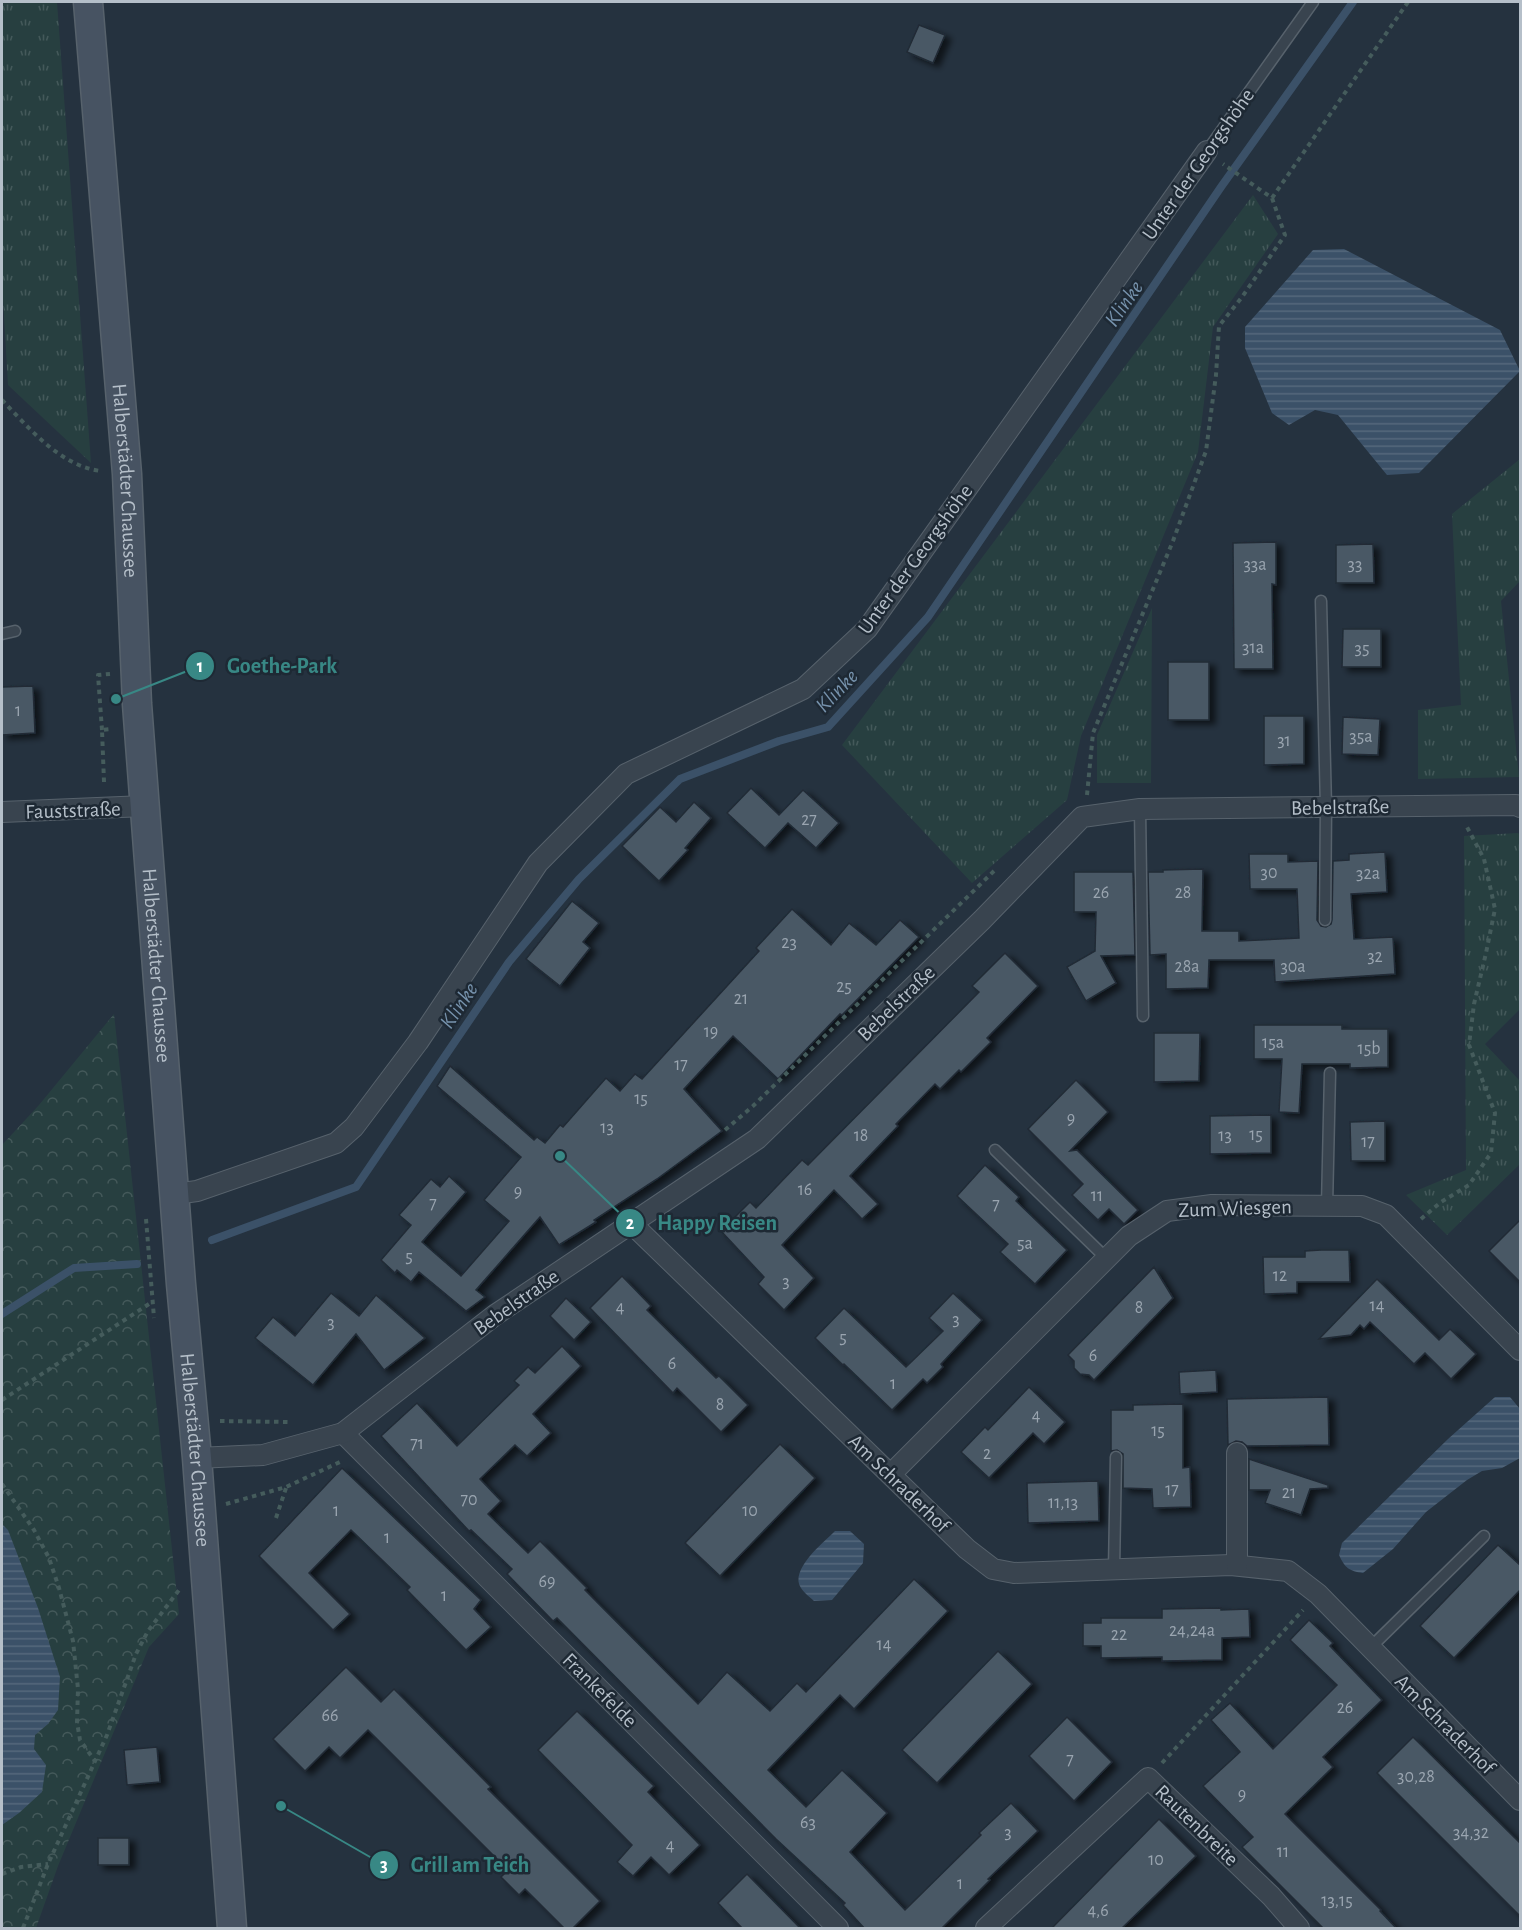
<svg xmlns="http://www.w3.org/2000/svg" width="1522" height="1930" font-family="'Alegreya Sans',sans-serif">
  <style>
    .grass { fill: url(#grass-tufts) }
    .park { fill: url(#park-crowns) }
    .water { fill: url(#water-rules) }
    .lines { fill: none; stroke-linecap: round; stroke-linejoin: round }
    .stream { stroke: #3b5168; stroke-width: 8 }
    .building { fill: #495865; stroke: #202b36; stroke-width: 1.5; filter: url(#shadow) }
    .service-casing { stroke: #57626c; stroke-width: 13 }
    .minor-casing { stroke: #57626c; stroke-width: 22 }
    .secondary-casing { stroke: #57626c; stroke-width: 31 }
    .path { stroke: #455c5c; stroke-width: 4; stroke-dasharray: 4.5 4.5; stroke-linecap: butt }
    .service { stroke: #39444f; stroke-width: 10 }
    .minor { stroke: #39444f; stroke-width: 20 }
    .secondary { stroke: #475362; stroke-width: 28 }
    .labels { text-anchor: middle; stroke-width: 5; stroke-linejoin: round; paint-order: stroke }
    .number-label { font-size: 18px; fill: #9aa5b0 }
    .street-label { font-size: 21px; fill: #b5bfc9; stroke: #1e2934 }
    .water-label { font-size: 22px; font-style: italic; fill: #7692ac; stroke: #1e2934 }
    .leader { fill: none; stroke: #388885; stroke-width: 2 }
    .callout-dot { fill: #388885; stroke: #1e2934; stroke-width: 2 }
    .mark-label { font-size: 18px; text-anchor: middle; font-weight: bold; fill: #fff }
    .callout-label { font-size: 22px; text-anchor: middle; font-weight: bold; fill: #388885; stroke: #1e2934; stroke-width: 5; stroke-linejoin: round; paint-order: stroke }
  </style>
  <defs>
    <pattern id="grass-tufts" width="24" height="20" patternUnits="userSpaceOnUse" patternTransform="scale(1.5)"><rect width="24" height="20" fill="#273f40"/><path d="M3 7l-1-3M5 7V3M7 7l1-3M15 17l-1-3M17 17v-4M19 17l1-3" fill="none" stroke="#44595a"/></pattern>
    <pattern id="park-crowns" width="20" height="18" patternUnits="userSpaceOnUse" patternTransform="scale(1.5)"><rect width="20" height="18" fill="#273f40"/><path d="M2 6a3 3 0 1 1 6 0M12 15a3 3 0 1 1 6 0" fill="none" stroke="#44595a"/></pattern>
    <pattern id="water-rules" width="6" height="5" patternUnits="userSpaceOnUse" patternTransform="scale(1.5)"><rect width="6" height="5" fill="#3b5168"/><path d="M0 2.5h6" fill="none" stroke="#55687c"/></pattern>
    <filter id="shadow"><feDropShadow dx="6" dy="4" stdDeviation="3" flood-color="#0009"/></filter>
  </defs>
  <rect width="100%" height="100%" fill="#25323f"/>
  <g class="grass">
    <polygon points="2,2 57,2 91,463 8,385 2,282"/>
    <polygon points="1253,195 1278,234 1213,327 1198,452 1081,736 1067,800 972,883 842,745"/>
    <polygon points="1520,459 1520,581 1501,601 1519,777 1418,779 1418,710 1461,705 1452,514"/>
    <polygon points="1152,608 1151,783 1097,783 1097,735"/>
    <polygon points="1518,833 1520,835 1520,1009 1485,1044 1520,1081 1520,1164 1447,1235 1406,1195 1466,1170 1464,836"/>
  </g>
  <polygon class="park" points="114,1014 179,1614 149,1647 58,1866 36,1928 2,1928 2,1145 39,1105"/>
  <g class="water">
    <polygon points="1344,249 1500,330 1520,371 1419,473 1387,475 1338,415 1315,410 1289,425 1272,413 1245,348 1245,327 1313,250"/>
    <path d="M1495 1397H1510L1520 1409V1458L1502 1468 1482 1471 1467 1480 1426 1512 1393 1549 1363 1573C1349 1571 1345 1568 1339 1555L1342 1543 1448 1439Z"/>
    <polygon points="2,1524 8,1530 38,1608 60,1677 58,1710 48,1724 35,1735 34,1749 46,1765 42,1792 19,1813 2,1825"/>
    <path d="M835 1531H850L864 1544 863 1563 832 1600 814 1601C810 1597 804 1593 801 1588 789 1570 823 1543 835 1531Z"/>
  </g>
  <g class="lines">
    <g class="stream">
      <polyline points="212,1240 356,1187 509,962 579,879 680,779 779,741 828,727 928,617 1221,187 1353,2"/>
      <polyline points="2,1314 74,1268 137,1264"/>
    </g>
  </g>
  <g class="building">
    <polygon points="919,25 945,35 933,63 907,52"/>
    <polygon points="1276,542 1276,585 1272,584 1273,669 1234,669 1233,543"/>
    <polygon points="1373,544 1374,583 1336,583 1336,545"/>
    <polygon points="1343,629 1381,629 1381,667 1342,667"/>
    <rect x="1168" y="662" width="41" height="58"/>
    <polygon points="33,686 35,733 2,735 2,687"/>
    <polygon points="1264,716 1304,716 1304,764 1264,765"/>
    <polygon points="1343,717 1380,719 1378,755 1342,754"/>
    <polygon points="751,788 779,815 803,790 839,823 816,848 788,823 765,848 727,813"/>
    <polygon points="694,802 711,818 685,848 688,850 659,881 622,846 660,807 676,822"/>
    <polygon points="1385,852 1387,892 1351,894 1354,939 1393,937 1395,974 1275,982 1274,960 1209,960 1208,988 1166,989 1166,954 1150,955 1148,872 1163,872 1163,870 1203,869 1202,931 1239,931 1239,941 1299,938 1297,889 1250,889 1249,854 1288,854 1288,862 1318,861 1317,920 1321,926 1326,927 1331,924 1332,920 1333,861 1349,860 1349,854"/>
    <polygon points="1074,872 1133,872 1135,955 1101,956 1116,983 1086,1001 1067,967 1095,951 1096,912 1074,912"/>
    <polygon points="572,901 599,923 583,942 590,948 560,986 526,959"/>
    <polygon points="792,909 831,945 849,923 876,945 900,920 919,937 842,1015 840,1014 778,1079 733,1036 684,1089 722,1131 657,1179 594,1220 596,1222 559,1245 540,1217 476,1290 485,1297 466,1311 419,1272 411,1282 397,1270 395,1273 381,1260 411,1225 399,1215 431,1179 440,1187 449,1176 466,1192 422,1242 461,1276 509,1221 484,1200 521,1157 437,1086 450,1066 534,1140 537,1137 545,1143 560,1125 563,1127 606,1078 620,1091 635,1074 642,1079 759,951 756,948"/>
    <polygon points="1005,953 1038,986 987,1038 991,1042 961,1072 959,1070 940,1089 935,1084 896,1124 898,1126 850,1176 878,1204 862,1219 834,1190 782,1245 814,1278 784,1310 758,1284 764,1277 721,1231 750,1202 756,1208 802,1160 808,1165 979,992 972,986"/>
    <polygon points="1254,1025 1342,1025 1342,1029 1388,1029 1388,1067 1350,1068 1350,1064 1302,1064 1299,1113 1279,1112 1282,1059 1254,1059"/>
    <polygon points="1154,1033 1200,1033 1199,1081 1154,1082"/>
    <polygon points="1076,1080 1108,1112 1070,1151 1077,1150 1138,1210 1124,1224 1109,1209 1098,1220 1072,1195 1083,1184 1028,1129"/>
    <polygon points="1271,1115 1271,1153 1210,1154 1210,1116"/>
    <polygon points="1385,1121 1385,1161 1351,1161 1350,1122"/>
    <polygon points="985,1165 1019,1197 1016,1201 1067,1250 1035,1284 1000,1252 1008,1244 957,1196"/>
    <polygon points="1521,1219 1521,1283 1489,1251"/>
    <polygon points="1321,1250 1349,1250 1350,1282 1297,1282 1297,1293 1264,1294 1263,1257 1305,1257 1305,1251"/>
    <polygon points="1154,1267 1173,1298 1094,1380 1089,1375 1080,1374 1074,1368 1074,1361 1068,1355"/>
    <polygon points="622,1276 651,1306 647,1310 716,1378 719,1376 748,1405 721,1432 677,1388 673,1393 590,1308"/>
    <polygon points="1377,1279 1439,1340 1450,1329 1476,1354 1451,1379 1425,1353 1414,1364 1370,1322 1364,1329 1360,1325 1351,1335 1319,1339"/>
    <polygon points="331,1293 359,1316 376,1295 425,1338 384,1370 356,1334 313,1385 255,1338 273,1317 295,1336"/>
    <polygon points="953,1293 982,1320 941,1364 943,1367 927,1383 923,1379 892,1410 844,1364 843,1365 815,1338 844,1308 906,1367 943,1331 929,1318"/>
    <polygon points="566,1298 591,1322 574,1340 550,1316"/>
    <polygon points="562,1346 581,1366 533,1414 551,1433 527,1456 515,1445 480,1479 501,1501 488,1514 528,1553 540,1541 587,1588 585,1590 698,1704 727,1672 770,1711 797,1683 806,1692 914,1579 948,1611 854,1709 840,1695 768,1770 806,1807 842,1770 887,1813 850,1852 905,1910 981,1835 979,1833 1011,1803 1038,1831 988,1879 990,1880 941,1929 865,1929 843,1905 845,1903 776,1839 557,1618 553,1621 507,1574 512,1569 471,1530 469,1531 381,1436 417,1403 457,1446 519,1385 514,1381 528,1367 535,1373"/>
    <polygon points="1216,1370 1217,1392 1180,1394 1179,1372"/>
    <polygon points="1029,1387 1065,1422 1044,1444 1033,1433 989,1478 961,1452 985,1427 988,1430"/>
    <polygon points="1328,1397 1329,1445 1247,1446 1242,1442 1236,1441 1228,1445 1227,1399"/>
    <polygon points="1183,1404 1183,1468 1190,1467 1191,1507 1153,1508 1152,1489 1123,1488 1123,1454 1117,1450 1111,1451 1111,1410 1133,1410 1133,1405"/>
    <polygon points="780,1444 815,1478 720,1576 685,1543"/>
    <polygon points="1249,1459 1328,1485 1328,1488 1310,1489 1301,1515 1265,1503 1270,1490 1249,1490"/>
    <polygon points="342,1468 481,1600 474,1609 491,1627 466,1650 407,1590 410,1587 351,1530 309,1573 350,1614 333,1630 259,1556"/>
    <polygon points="1098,1481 1099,1521 1028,1523 1027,1483"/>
    <polygon points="1498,1545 1521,1566 1521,1589 1454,1658 1420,1626"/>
    <polygon points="1221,1608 1221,1610 1249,1609 1250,1637 1222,1638 1222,1660 1162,1661 1162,1657 1101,1658 1101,1646 1083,1646 1083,1623 1101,1623 1101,1618 1162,1618 1162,1609"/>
    <polygon points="1309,1620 1333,1643 1330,1646 1382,1700 1323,1757 1333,1767 1285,1814 1381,1910 1380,1911 1397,1929 1323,1928 1242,1847 1253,1837 1203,1786 1240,1752 1211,1720 1230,1703 1273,1749 1337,1685 1290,1640"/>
    <polygon points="998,1651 1032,1684 937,1783 902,1750"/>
    <polygon points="346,1667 381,1702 394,1689 491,1787 488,1789 600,1901 572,1929 565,1929 525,1889 519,1895 501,1877 508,1870 368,1730 340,1758 329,1747 305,1771 273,1739"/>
    <polygon points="577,1711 654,1786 648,1792 700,1845 669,1875 651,1857 633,1876 617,1862 632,1845 538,1750"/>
    <polygon points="1067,1717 1112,1762 1074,1801 1029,1756"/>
    <polygon points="1413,1737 1521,1844 1521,1917 1377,1773"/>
    <polygon points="157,1747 160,1782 127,1785 124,1750"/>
    <polygon points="1159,1819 1196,1856 1121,1929 1051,1929"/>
    <rect x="98" y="1838" width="31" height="27"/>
    <polygon points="747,1874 801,1929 743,1929 718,1903"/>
  </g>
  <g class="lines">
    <defs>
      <g id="service">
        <polyline points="1207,151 1313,2"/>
        <polyline points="1321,601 1326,807 1325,920"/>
        <polyline points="2,634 15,631"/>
        <polyline points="1140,809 1143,1016"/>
        <polyline points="995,1150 1106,1258"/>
        <polyline points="1327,1206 1330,1073"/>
        <polyline points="1114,1570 1116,1457"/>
        <polyline points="1370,1648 1484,1536"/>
      </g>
      <g id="minor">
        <polyline points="2,812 145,806"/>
        <polyline points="175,1194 197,1191 336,1143 354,1127 418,1042 538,863 626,774 803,689 867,629 1207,151"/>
        <polyline points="632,1224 967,1549 993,1569 1014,1573 1231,1565 1288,1571 1318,1594 1520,1800"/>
        <polyline points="343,1433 838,1928"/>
        <polyline points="1237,1453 1237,1565"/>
        <polyline points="197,1458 263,1455 343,1433 495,1315 757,1139 982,920 1082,817 1140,809 1516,805 1520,807"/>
        <polyline points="891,1474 1129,1236 1167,1211 1212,1205 1362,1206 1386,1215 1520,1350"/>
        <polyline points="986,1928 1148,1778 1271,1896 1299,1928"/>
      </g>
      <g id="secondary">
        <path id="s1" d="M88 2 127 474 137 704 181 1284 197 1458 232 1928"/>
      </g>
    </defs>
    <use href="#service" class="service-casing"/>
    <use href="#minor" class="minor-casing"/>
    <use href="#secondary" class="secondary-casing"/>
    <g class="path">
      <polyline points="1272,198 1408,2"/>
      <path d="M2 400C29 428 60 466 101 471"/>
      <polyline points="102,730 98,675 110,674"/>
      <polyline points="104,782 102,730 112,729"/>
      <polyline points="1087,795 1093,733 1173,541 1206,451 1216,375 1219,326 1242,297 1285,235 1272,198 1223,164"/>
      <polyline points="725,1130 753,1106 994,871"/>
      <polyline points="146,1219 154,1318"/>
      <polyline points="1421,1219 1441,1202 1469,1185 1491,1153 1495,1113 1469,1045 1474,1004 1486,953 1495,909 1484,859 1467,827"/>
      <polyline points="2,1400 152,1302"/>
      <polyline points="220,1421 291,1422"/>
      <polyline points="2,1484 34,1530 49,1558 59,1588 73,1641 78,1689 77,1722 80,1740 95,1761"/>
      <polyline points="226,1504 286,1487 340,1462"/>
      <polyline points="276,1518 286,1488"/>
      <polyline points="1162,1763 1303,1610"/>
      <polyline points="2,1874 21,1867 48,1864"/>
      <polyline points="23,1928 48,1864 107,1735 136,1654 148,1631 179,1590"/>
    </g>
    <use href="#service" class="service"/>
    <use href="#minor" class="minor"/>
    <use href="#secondary" class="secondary"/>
  </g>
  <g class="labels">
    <g class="number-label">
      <text x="1255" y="570">33a</text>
      <text x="1355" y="570">33</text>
      <text x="1253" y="653">31a</text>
      <text x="1362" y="654">35</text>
      <text x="18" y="716">1</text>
      <text x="1361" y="742">35a</text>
      <text x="1284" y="746">31</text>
      <text x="809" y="825">27</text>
      <text x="1269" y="878">30</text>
      <text x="1368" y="879">32a</text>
      <text x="1101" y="898">26</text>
      <text x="1183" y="898">28</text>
      <text x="789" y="948">23</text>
      <text x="1375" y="962">32</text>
      <text x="1187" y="972">28a</text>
      <text x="1293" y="972">30a</text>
      <text x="844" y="992">25</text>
      <text x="741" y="1004">21</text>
      <text x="711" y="1037">19</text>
      <text x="1273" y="1048">15a</text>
      <text x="1369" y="1054">15b</text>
      <text x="681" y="1070">17</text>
      <text x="641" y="1104">15</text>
      <text x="1071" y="1124">9</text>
      <text x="607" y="1133">13</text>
      <text x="1256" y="1140">15</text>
      <text x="861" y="1141">18</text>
      <text x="1225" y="1141">13</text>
      <text x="1368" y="1147">17</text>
      <text x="805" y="1195">16</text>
      <text x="518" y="1197">9</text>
      <text x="1097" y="1201">11</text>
      <text x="433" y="1209">7</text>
      <text x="996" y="1210">7</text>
      <text x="1025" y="1249">5a</text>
      <text x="409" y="1262">5</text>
      <text x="1280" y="1281">12</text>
      <text x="786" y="1287">3</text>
      <text x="1377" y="1311">14</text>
      <text x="620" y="1313">4</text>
      <text x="1139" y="1313">8</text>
      <text x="956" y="1325">3</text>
      <text x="331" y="1328">3</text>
      <text x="843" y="1343">5</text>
      <text x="1093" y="1361">6</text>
      <text x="672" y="1369">6</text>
      <text x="893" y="1389">1</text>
      <text x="720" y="1410">8</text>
      <text x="1036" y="1421">4</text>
      <text x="1158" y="1436">15</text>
      <text x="417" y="1449">71</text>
      <text x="987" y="1459">2</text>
      <text x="1172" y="1495">17</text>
      <text x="1289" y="1498">21</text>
      <text x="469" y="1505">70</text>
      <text x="1063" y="1508">11,13</text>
      <text x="336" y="1516">1</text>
      <text x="750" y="1516">10</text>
      <text x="387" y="1543">1</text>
      <text x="547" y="1587">69</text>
      <text x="444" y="1601">1</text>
      <text x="1192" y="1636">24,24a</text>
      <text x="1119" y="1640">22</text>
      <text x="884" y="1650">14</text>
      <text x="1345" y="1713">26</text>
      <text x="330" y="1721">66</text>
      <text x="1070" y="1765">7</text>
      <text x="1416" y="1782">30,28</text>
      <text x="1242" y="1800">9</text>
      <text x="808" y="1828">63</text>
      <text x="1008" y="1838">3</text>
      <text x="1471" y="1838">34,32</text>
      <text x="670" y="1851">4</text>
      <text x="1283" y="1857">11</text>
      <text x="1156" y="1865">10</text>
      <text x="960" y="1889">1</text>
      <text x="1337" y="1906">13,15</text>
      <text x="1098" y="1916">4,6</text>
    </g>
    <g class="street-label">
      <text transform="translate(1198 164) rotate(-55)" y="7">Unter der Georgshöhe</text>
      <text dy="7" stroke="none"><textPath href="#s1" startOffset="480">Halberstädter Chaussee</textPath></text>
      <text transform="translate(915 559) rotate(-54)" y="7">Unter der Georgshöhe</text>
      <text transform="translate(1340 807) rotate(-1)" y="7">Bebelstraße</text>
      <text transform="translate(73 810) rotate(-2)" y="7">Fauststraße</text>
      <text dy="7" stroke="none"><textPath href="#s1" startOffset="966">Halberstädter Chaussee</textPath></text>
      <text transform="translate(896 1003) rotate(-44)" y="7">Bebelstraße</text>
      <text transform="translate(1235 1208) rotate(-2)" y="7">Zum Wiesgen</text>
      <text transform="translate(516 1302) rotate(-35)" y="7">Bebelstraße</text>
      <text dy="7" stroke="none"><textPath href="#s1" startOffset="1452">Halberstädter Chaussee</textPath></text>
      <text transform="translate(899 1483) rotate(44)" y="7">Am Schraderhof</text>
      <text transform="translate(600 1690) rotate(45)" y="7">Frankefelde</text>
      <text transform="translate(1445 1724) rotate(45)" y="7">Am Schraderhof</text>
      <text transform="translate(1197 1825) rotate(44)" y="7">Rautenbreite</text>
    </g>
    <g class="water-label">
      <text transform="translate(1123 303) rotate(-55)" y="8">Klinke</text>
      <text transform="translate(836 690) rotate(-46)" y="8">Klinke</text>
      <text transform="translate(458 1005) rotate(-56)" y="8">Klinke</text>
    </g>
  </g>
  <path class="leader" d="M116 699L200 666M560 1156L630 1223M281 1806L384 1865"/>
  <g class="callout-dot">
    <circle cx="116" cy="699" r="6"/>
    <circle cx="560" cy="1156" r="6"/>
    <circle cx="281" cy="1806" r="6"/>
    <circle cx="200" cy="666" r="15"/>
    <circle cx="630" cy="1223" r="15"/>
    <circle cx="384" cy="1865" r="15"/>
  </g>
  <g class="mark-label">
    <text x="200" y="672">1</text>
    <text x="630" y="1229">2</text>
    <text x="384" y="1871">3</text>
  </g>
  <g class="callout-label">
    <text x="282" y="673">Goethe-Park</text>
    <text x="717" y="1230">Happy Reisen</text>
    <text x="470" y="1872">Grill am Teich</text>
  </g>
  <rect width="1522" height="1930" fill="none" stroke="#b5bfc9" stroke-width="6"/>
</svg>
